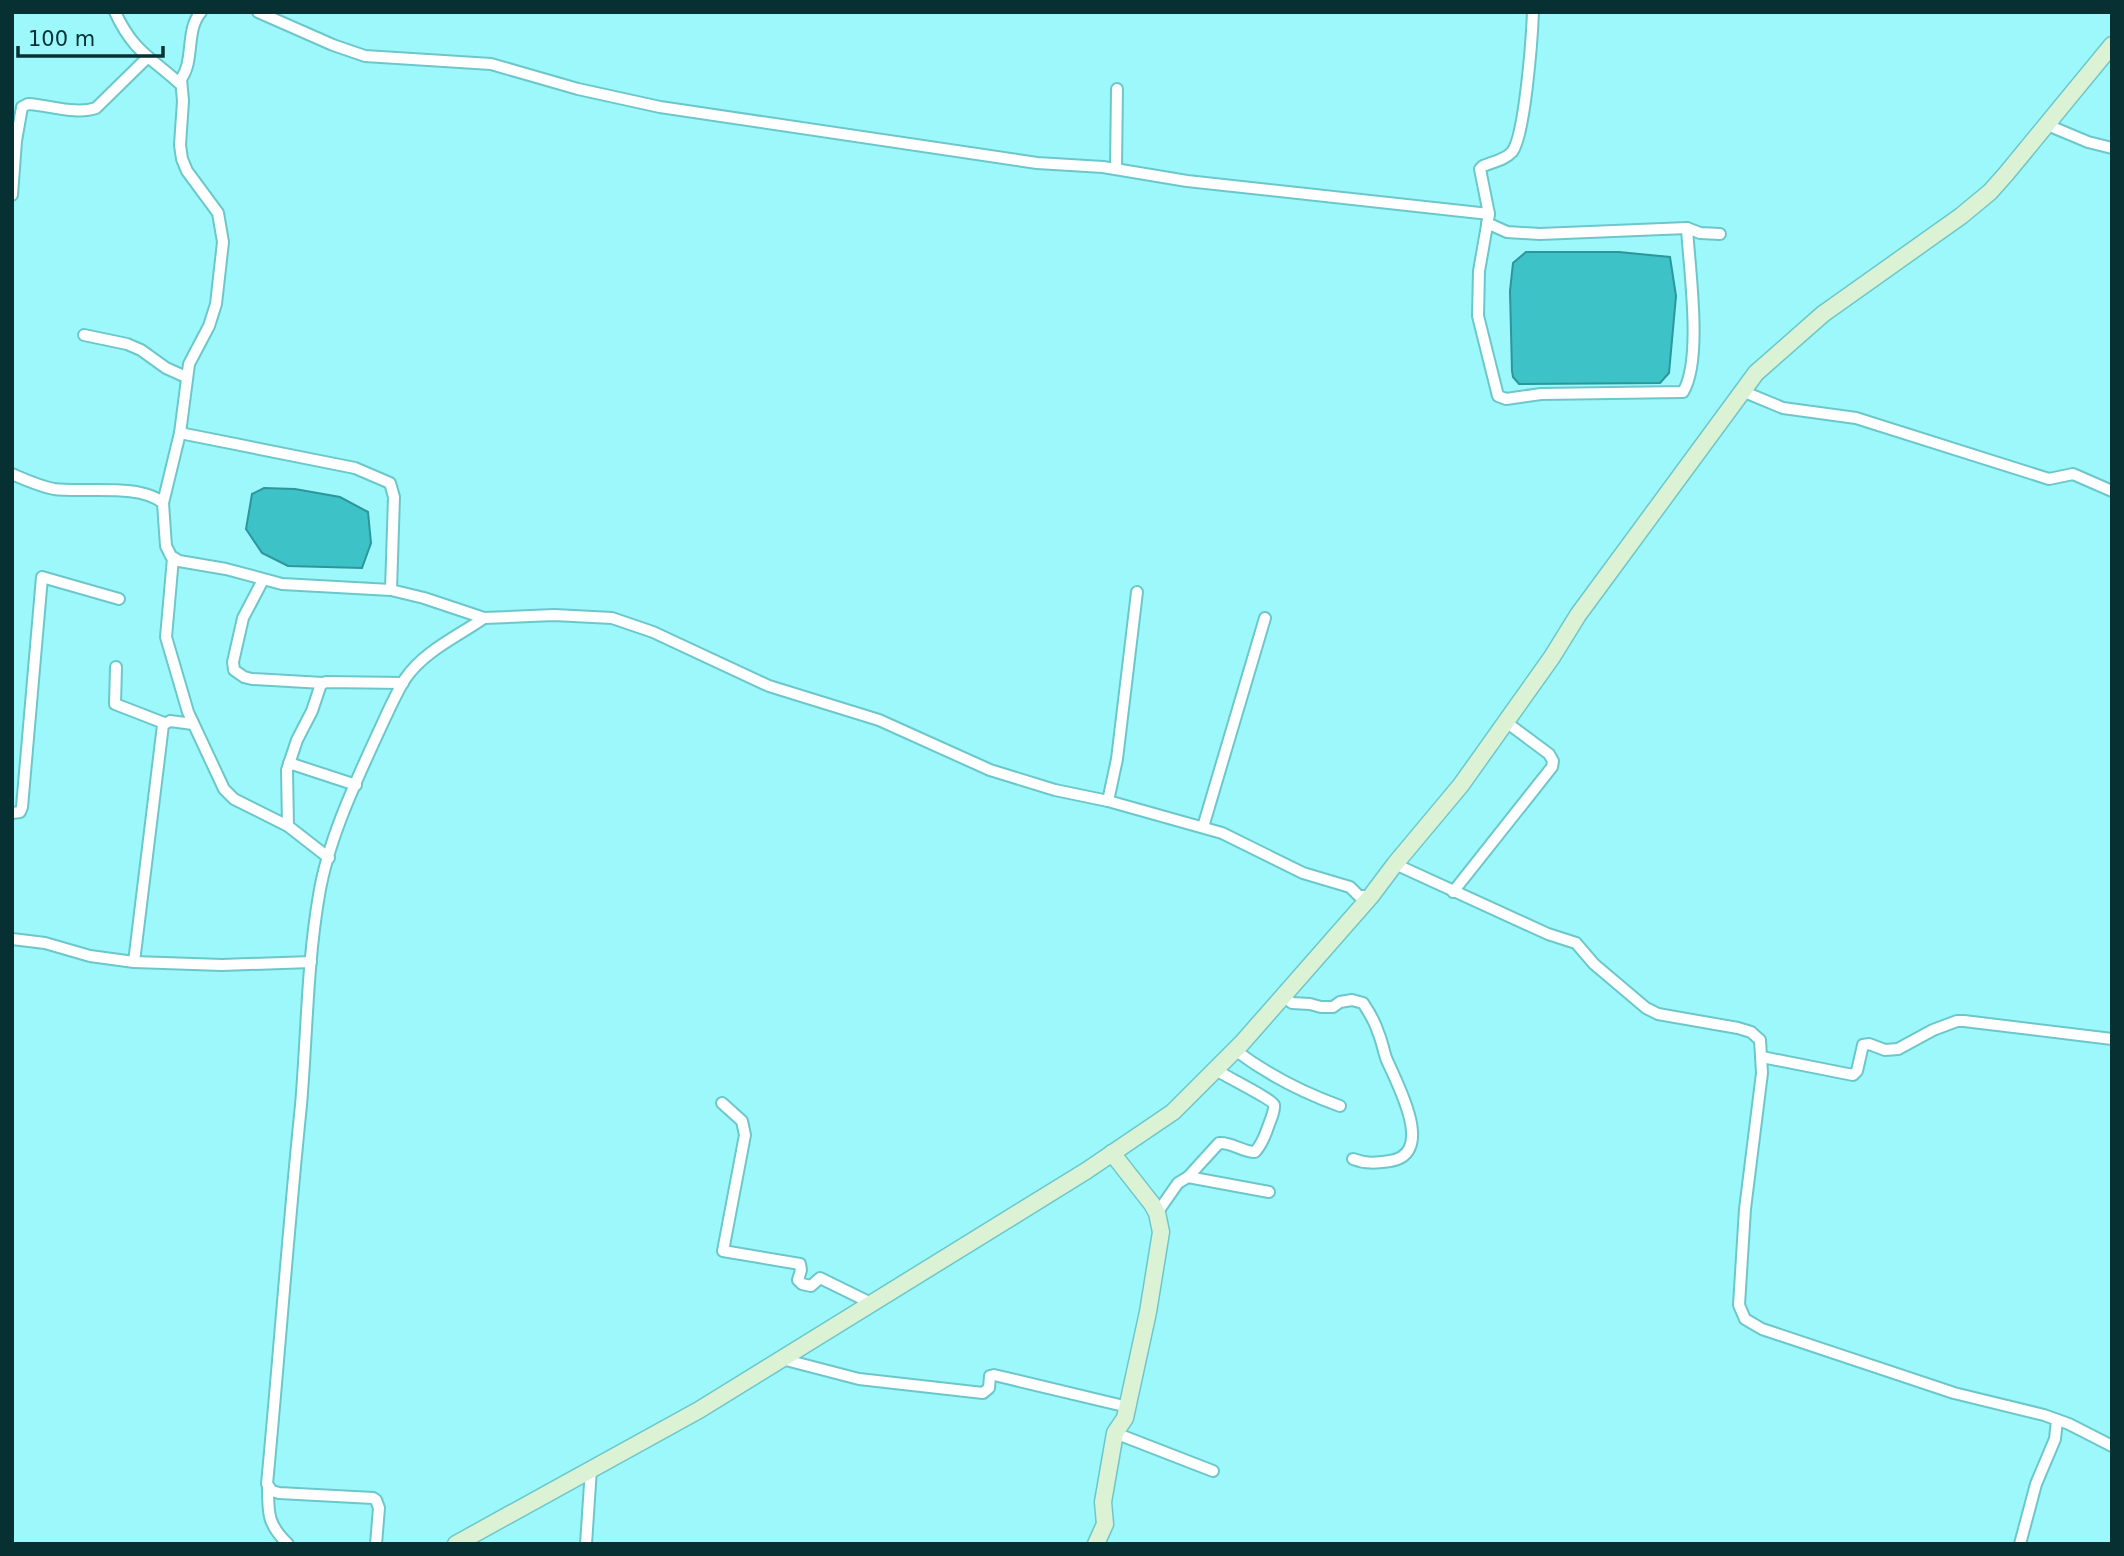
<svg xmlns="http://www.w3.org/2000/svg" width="2124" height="1556" font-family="'DejaVu Sans',sans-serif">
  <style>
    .water { fill: #3dc2c7; stroke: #2c969a; stroke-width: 2 }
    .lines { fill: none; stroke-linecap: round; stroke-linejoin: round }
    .street-casing { stroke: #6cc7cb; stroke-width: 14 }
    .secondary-casing { stroke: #6cc7cb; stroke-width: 19 }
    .street { stroke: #fff; stroke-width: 10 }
    .secondary { stroke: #dcf2d5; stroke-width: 16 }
  </style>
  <rect width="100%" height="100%" fill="#9df8fc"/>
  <g class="water">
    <polygon points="1526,252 1619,252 1670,257 1676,296 1669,373 1660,383 1519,384 1513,377 1512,371 1510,291 1513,263"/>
    <polygon points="264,488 295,489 340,497 368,512 371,543 362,568 288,566 262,553 246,529 252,494"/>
  </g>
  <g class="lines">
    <defs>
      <g id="street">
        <path d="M115 12C133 51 149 56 179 83L181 79 183 101 180 145 182 159 187 171 218 213 223 242 216 304 209 326 189 364 180 433 163 503"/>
        <polyline points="258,12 333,45 365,56 491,64 578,89 660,107 1037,163 1103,167 1187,181 1489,214"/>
        <path d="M1533 12C1532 37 1525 136 1512 152 1505 160 1492 162 1483 166L1480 169 1489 214 1479 271 1478 316 1498 396 1506 399 1541 394 1683 392C1703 360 1689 267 1687 228"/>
        <path d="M181 79C195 60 185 30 201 12"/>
        <polyline points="2045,124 2088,142 2112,148"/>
        <polyline points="1116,168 1117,89"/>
        <path d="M12 195 16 141 22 107 28 104C49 105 76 115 96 108L147 58"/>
        <polyline points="1487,223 1507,232 1540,234 1687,228 1700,233 1720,234"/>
        <polyline points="84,335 127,344 141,350 166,368 186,377"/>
        <polyline points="1742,391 1783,408 1856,418 2049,479 2073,474 2112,491"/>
        <polyline points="180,433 355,468 390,483 394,497 391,590"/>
        <path d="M12 474C26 480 39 486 54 489 84 493 140 483 163 503L166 546 171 556 179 561 226 569 282 584 391 590 424 598 484 618 554 615 612 618 653 632 769 686 879 720 990 770 1055 790 1108 801 1222 833 1303 873 1350 887 1359 896H1371"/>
        <polyline points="173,558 166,637 188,712 224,789 234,799 288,826 329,858"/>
        <polyline points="263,580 243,618 233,662 234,670 244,677 252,679 323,683"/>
        <polyline points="116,667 115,704 164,723"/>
        <polyline points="289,763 356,785"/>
        <polyline points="1108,801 1117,759 1137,592"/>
        <polyline points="12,813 20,812 22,807 42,577 119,599"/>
        <polyline points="288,826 287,770 297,740 312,711 321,684 326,682 403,683"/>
        <polyline points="1203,827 1265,618"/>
        <polyline points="1395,864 1548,934 1576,943 1594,964 1646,1008 1658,1014 1738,1028 1751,1032 1760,1040 1762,1073 1745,1209 1739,1305 1745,1319 1762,1329 1954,1393 2044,1415 2069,1424 2112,1446"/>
        <polyline points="1453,892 1552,767 1553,761 1549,754 1506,722"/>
        <polyline points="12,939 45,943 90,956 134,962 222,965 311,962"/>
        <polyline points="134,962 163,725 170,721 193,724"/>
        <path d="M1284 997 1292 1003 1310 1004 1321 1007H1333L1340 1002 1352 1000 1363 1003C1369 1012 1375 1022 1378 1032 1382 1041 1383 1049 1386 1058 1396 1082 1437 1154 1390 1161 1376 1163 1366 1164 1353 1159"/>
        <path d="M1235 1050C1268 1075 1301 1092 1340 1106"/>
        <polyline points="1762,1057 1853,1075 1857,1071 1863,1045 1869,1044 1885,1050 1898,1049 1933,1030 1957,1021 1964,1021 2112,1039"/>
        <polyline points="722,1103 742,1121 745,1135 723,1251 800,1264 801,1270 798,1280 802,1284 811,1286 820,1278 871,1303"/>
        <path d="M1188 1177 1219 1143C1232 1142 1242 1152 1255 1152 1262 1144 1265 1136 1268 1127 1270 1121 1275 1111 1274 1105 1272 1099 1225 1076 1216 1070"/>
        <polyline points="1157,1213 1178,1183 1188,1177 1269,1192"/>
        <polyline points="782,1359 859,1379 983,1393 989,1388 990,1376 994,1375 1128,1407"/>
        <polyline points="1115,1433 1213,1471"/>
        <path d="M268 1488C268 1514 268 1525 288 1544"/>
        <path d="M376 1544 379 1508 376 1500 373 1498 279 1493 272 1491 267 1484C279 1358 288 1231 301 1105 307 1035 307 964 319 895 328 840 356 781 379 731 387 714 395 695 405 679 424 651 457 637 484 618"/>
        <polyline points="586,1544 591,1469"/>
        <polyline points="2020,1544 2036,1484 2055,1439 2057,1420"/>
      </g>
      <g id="secondary">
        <polyline points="456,1544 699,1410 1086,1171 1173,1112 1242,1043 1371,896 1395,864 1461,785 1552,657 1578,615 1756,373 1823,314 1961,216 1990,192 2006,174 2112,45"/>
        <polyline points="1096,1544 1105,1524 1103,1502 1115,1433 1125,1418 1148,1312 1161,1232 1157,1213 1152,1204 1112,1153"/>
      </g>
    </defs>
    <use href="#street" class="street-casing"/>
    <use href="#secondary" class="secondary-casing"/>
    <use href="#street" class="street"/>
    <use href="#secondary" class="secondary"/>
  </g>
  <rect width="2124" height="1556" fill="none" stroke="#063031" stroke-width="28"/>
  <path d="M18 46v10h145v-10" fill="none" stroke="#063031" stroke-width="3.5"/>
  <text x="28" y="46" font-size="21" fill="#063031" stroke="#9df8fc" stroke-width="5" paint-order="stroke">100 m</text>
</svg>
